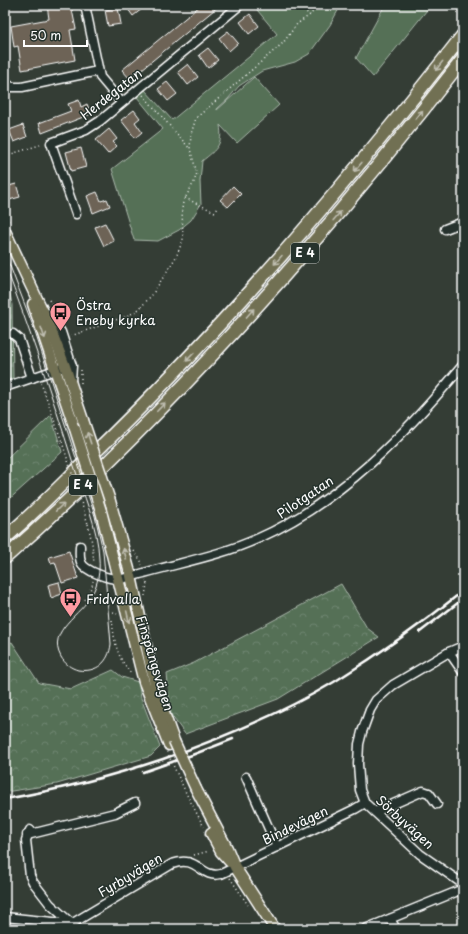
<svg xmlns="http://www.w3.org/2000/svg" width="468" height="934" font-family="'Playpen Sans',sans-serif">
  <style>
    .grass { fill: #557057; stroke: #aab8ab }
    .forest { fill: url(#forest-crowns); stroke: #aab8ab }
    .cemetery { fill: url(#cemetery-stones); stroke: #aab8ab }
    .building { fill: #6d6457; stroke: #fff }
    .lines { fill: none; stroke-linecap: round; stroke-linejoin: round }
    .minor-casing { stroke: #fff; stroke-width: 11 }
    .major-casing { stroke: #fff; stroke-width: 13 }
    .highway-casing { stroke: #fff; stroke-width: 15 }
    .path { stroke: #fff; stroke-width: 1.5; stroke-dasharray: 1 3; stroke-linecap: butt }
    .minor { stroke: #26332d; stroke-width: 8 }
    .major { stroke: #716f52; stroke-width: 10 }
    .highway { stroke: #716f52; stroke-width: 12 }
    .tram { stroke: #fff; stroke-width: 1 }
    .rail { stroke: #fff; stroke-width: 2.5 }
    .major-bridge-casing { stroke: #fff; stroke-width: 13; stroke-linecap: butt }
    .path-bridge { stroke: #fff; stroke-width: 1.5; stroke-dasharray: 1 3; stroke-linecap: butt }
    .major-bridge { stroke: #716f52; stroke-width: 10 }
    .oneway { stroke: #bfbeb1 }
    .labels { text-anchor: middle; stroke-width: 3; stroke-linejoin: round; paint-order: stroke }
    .shield { fill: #26332d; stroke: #bec2c0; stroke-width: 1 }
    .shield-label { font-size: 12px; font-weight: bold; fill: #fff }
    .street-label { font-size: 13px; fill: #fff; stroke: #26332d }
    .poi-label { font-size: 13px; fill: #fff; stroke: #26332d; text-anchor: start }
  </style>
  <defs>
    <pattern id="forest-crowns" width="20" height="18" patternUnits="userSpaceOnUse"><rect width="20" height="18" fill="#557057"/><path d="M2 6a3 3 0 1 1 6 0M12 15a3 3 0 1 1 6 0" fill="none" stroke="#6e8570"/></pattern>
    <pattern id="cemetery-stones" width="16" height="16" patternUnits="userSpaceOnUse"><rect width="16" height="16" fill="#557057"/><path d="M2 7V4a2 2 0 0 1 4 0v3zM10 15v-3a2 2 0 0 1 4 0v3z" fill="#6e8570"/></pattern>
  </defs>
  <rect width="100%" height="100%" fill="#343d35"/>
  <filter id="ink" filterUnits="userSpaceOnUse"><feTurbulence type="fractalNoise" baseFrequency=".025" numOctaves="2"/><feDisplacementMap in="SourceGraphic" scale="8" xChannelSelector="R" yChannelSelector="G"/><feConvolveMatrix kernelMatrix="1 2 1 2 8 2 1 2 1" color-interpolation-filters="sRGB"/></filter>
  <g filter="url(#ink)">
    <g class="grass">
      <path d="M253 5H341L330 25 309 54 295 62 262 71 239 86 228 99 217 109V110L254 77 279 105 237 143 220 125C223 145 217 149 202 161L200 181 201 204 191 220 179 230 158 241 134 240 112 169 163 129 137 97 145 90 172 120 277 34Z"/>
      <polygon points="385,5 431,5 373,77 356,58"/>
    </g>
    <g class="forest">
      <polygon points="51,415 62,452 5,503 5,460"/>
      <polygon points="341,584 367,628 379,637 278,699 185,734 171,715 167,674 194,663"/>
      <polygon points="12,642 39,683 71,689 113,670 122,677 138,682 141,698 160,747 151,756 57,784 5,792 5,645"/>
    </g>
    <polygon class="cemetery" points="5,280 10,293 12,305 13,378 5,381"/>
    <g class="building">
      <polygon points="47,5 71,5 76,29 70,30 75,60 22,70 18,46 14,47 11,26 49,19"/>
      <polygon points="125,5 147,5 133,16"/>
      <polygon points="201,5 220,5 130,79 122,70"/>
      <polygon points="118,8 121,24 108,26 105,10"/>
      <polygon points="250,14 259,26 249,34 240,22"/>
      <polygon points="228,31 238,43 229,51 219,38"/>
      <polygon points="208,48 218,60 208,68 199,55"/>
      <polygon points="188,64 198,77 188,85 178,72"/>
      <polygon points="167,82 177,94 168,101 158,89"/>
      <polygon points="79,100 81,107 87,104 91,114 42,133 39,123 71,111 68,104"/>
      <polygon points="134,110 140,118 135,122 142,132 135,138 121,120"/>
      <polygon points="23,125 27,137 14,142 9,130"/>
      <polygon points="109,129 117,139 113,142 117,146 108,154 96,140"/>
      <polygon points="81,148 86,167 71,171 66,152"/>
      <polygon points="16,184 20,197 9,200 5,187"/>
      <polygon points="233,186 241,194 228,207 220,200"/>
      <polygon points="97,192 101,201 107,199 110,206 93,213 87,196"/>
      <polygon points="105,223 114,241 104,246 95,227"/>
      <polygon points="69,551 78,578 62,583 55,562 51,563 49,557"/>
      <polygon points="59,582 62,594 51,598 48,585"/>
    </g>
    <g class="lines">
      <defs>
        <g id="minor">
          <polyline points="85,5 100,77 121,102"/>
          <polyline points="5,83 12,87 22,87 98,71"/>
          <polyline points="76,214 51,143 86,130 100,121 240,5"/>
          <polyline points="445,229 463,222"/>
          <polyline points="45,312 54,322 61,332 72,366 71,381"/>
          <polyline points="13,334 19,339 32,378"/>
          <polyline points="5,387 61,368"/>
          <path d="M80 546C80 551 79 557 81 562 84 571 111 580 120 579 128 578 136 575 144 573 183 562 222 555 259 538 342 501 406 433 463 365"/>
          <polyline points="463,646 449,652 393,685 376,700 370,710 362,732 359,744 358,764 360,790 365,803 420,854 463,884"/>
          <polyline points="449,652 463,672"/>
          <polyline points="246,777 277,847"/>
          <polyline points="375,812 423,791 429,793 437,804"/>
          <polyline points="30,830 26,840 30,876 33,882 50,904 72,924 73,928"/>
          <polyline points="27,835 115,813 135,803"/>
          <polyline points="5,917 72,924"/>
          <polyline points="390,919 396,929"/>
          <path d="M63 929 172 864C198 854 200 879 221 874L355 809 365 803"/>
          <polyline points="365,929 463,889"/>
        </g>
        <g id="major">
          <polyline points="5,231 47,320 65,366 83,420"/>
          <polyline points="33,304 75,429"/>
          <polyline points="110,501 131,576 157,694 174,741"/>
          <polyline points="101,511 144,682 169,745"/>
          <polyline points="196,789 227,848 235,867 275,929"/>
          <polyline points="211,833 221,852 230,862"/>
        </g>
        <g id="highway">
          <path d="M5 538C34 513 61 485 89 458 225 327 347 184 463 35"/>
          <path d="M5 558C174 408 325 237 463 59"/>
        </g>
      </defs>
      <use href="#minor" class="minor-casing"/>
      <use href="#major" class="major-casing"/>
      <use href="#highway" class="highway-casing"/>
      <g class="path">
        <polyline points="297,5 310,15"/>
        <polyline points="143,95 190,149"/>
        <polyline points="5,156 43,144"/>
        <polyline points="185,198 215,212 218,208"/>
        <polyline points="5,213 9,222"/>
        <polyline points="49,300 57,312"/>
        <polyline points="71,336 124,317 133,313 139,309 152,295 176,257 183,240 182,209 183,202 194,182 197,173 190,149 191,134 196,118 283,43 297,24 310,15 319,5"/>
        <polyline points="41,383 62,442"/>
        <polyline points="81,383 81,368"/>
        <polyline points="88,524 92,543 94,563"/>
        <polyline points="134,551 141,561 142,565"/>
        <polyline points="145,596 147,584 146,580"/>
        <polyline points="85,600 92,586 93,581"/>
        <polyline points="113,612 117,614"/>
        <path d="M112 620C115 645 116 655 132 675"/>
        <polyline points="187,795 204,827"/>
        <polyline points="194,855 209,851"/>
        <polyline points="230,878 248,905"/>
      </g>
      <use href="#minor" class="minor"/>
      <use href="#major" class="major"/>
      <use href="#highway" class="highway"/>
      <path class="tram" d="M5 253 33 326 95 516 103 551 111 644C109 662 97 673 78 670 71 668 65 664 61 657 46 630 82 615 92 594 98 584 100 571 99 559 98 526 83 494 73 463 52 396 30 330 5 265"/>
      <g class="rail">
        <polyline points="420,632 463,599"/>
        <polyline points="143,772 192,755 233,739"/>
        <path d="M5 799C59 790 112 776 163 759 222 738 281 714 334 682 379 654 422 624 463 591"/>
      </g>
      <defs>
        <g id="major-bridge">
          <polyline points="83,420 110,501"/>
          <polyline points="75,429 101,511"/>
          <polyline points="174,741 196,789"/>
        </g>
      </defs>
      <use href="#major-bridge" class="major-bridge-casing"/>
      <g class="path-bridge">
        <polyline points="62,442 88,524"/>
        <polyline points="165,748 187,795"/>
      </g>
      <use href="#major-bridge" class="major-bridge"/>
    </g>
    <defs><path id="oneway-shaft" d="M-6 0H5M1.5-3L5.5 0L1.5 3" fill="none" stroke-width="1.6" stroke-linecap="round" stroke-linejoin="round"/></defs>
    <g class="oneway">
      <use href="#oneway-shaft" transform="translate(439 66) rotate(128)"/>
      <use href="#oneway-shaft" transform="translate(419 115) rotate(-52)"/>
      <use href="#oneway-shaft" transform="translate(358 167) rotate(130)"/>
      <use href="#oneway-shaft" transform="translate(337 216) rotate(-50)"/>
      <use href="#oneway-shaft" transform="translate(278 260) rotate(132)"/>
      <use href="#oneway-shaft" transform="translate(250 313) rotate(-48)"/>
      <use href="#oneway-shaft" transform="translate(43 333) rotate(71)"/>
      <use href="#oneway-shaft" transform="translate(190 357) rotate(134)"/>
      <use href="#oneway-shaft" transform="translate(161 407) rotate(-46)"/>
      <use href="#oneway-shaft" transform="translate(89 438) rotate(-108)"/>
      <use href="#oneway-shaft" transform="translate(60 507) rotate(-44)"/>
      <use href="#oneway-shaft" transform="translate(125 554) rotate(-105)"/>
      <use href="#oneway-shaft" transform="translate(128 617) rotate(77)"/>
    </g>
  </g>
  <defs>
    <symbol id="bus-pin" viewBox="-11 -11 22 30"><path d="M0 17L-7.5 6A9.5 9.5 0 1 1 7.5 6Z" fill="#ff9aa2" stroke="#26332d"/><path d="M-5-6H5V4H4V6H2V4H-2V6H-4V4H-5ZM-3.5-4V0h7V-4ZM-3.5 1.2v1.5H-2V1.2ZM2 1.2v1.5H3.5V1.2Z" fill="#111"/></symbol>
  </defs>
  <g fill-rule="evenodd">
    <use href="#bus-pin" x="48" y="300" width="25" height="34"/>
    <use href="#bus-pin" x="58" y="586" width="25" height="34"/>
  </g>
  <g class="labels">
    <g class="shield">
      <rect x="291" y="243" width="28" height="20" rx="3"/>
      <rect x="69" y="475" width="28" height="20" rx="3"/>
    </g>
    <g class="shield-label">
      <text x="305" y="257">E 4</text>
      <text x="83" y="489">E 4</text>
    </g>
    <g class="street-label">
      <text transform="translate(111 94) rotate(-38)" y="5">Herdegatan</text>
      <text transform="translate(305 497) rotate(-34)" y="5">Pilotgatan</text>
      <text transform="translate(155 663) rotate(73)" y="5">Finspångsvägen</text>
      <text transform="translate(405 822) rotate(42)" y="5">Sörbyvägen</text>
      <text transform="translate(295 825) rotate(-26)" y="5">Bindevägen</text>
      <text transform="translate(130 875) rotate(-31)" y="5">Fyrbyvägen</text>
    </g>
    <g class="poi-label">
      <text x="76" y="310">Östra<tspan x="76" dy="15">Eneby kyrka</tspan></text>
      <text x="86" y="604">Fridvalla</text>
    </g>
  </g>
  <rect width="468" height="934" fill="none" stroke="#26332d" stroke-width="20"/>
  <rect x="10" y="10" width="448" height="914" fill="none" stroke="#fff" stroke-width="1.5" filter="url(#ink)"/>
  <path d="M24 40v6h63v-6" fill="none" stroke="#ffffff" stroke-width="2"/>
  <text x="30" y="40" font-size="12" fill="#ffffff" stroke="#26332d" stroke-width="3" paint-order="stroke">50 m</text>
</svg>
